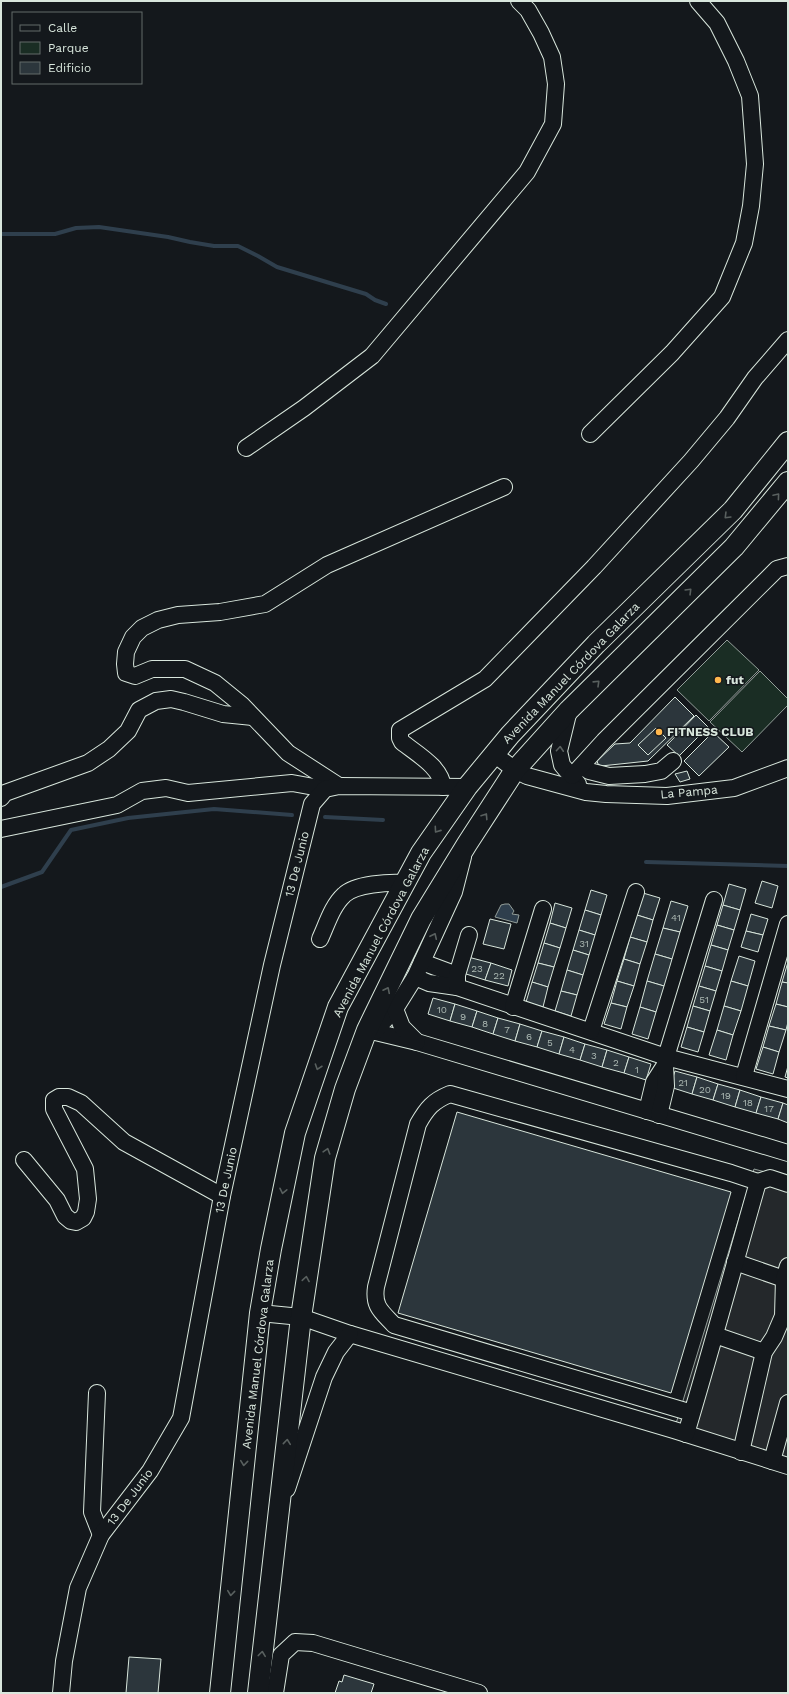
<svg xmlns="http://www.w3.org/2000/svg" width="789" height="1694" font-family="'Work Sans',sans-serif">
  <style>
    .green { fill: #1a2d24; stroke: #939e99 }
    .parking { fill: #24282b; stroke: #939e99 }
    .water { fill: #2f3f4d; stroke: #939e99 }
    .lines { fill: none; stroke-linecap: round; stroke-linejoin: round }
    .stream { stroke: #2f3f4d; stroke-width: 4 }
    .building { fill: #2c363c; stroke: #d8e6dc }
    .minor-casing { stroke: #d8e6dc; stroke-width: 18 }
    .major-casing { stroke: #d8e6dc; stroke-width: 22 }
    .minor { stroke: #14181c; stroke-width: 16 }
    .major { stroke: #14181c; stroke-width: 20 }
    .oneway { stroke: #59605f }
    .poi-dot { fill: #ffb74d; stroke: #14181c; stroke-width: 1.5 }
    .labels { text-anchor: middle; stroke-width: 3; stroke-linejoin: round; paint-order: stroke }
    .number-label { font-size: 10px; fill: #adbab4 }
    .street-label { font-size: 12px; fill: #d8e6dc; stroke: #14181c }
    .poi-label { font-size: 12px; font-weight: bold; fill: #d8e6dc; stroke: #14181c; text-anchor: start }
  </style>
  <rect width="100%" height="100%" fill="#14181c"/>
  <g class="green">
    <polygon points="727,640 759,670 709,721 677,690"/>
    <polygon points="760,671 788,699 788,705 742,752 710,722"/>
  </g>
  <polygon class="parking" points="754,1169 788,1178 788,1467 674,1430"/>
  <polygon class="water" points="505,904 509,904 514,911 512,914 519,915 517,923 495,917 501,905"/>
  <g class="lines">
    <g class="stream">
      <polyline points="1,234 55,234 76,228 99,227 168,237 190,242 214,246 238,246 258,256 277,267 366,294 375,300 386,304"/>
      <polyline points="325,817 383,820"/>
      <polyline points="646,862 788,866"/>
      <polyline points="1,887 42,872 71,830 128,818 214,809 292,815"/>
    </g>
  </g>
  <g class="building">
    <polygon points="675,697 694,716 648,761 601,766 598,764 597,761 615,744 630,743"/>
    <polygon points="696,715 708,727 679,756 667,745"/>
    <polygon points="656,728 666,738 648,755 638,745"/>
    <polygon points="713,732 729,747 699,776 684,761"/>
    <polygon points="687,771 690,779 680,782 675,774"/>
    <polygon points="762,881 778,886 772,908 755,903"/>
    <polygon points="729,884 746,889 740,910 723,905"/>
    <polygon points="591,890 607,895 601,915 585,910"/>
    <polygon points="643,893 660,898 653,920 637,915"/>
    <polygon points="671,901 688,906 680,932 663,928"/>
    <polygon points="555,903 572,908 566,928 550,923"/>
    <polygon points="723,905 740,910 734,930 717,925"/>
    <polygon points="585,910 601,915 595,935 579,930"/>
    <polygon points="751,914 768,919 763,935 746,931"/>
    <polygon points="637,915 653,920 647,942 630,937"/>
    <polygon points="490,919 511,924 504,949 483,944"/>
    <polygon points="550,923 566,928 560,948 544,943"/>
    <polygon points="717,925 734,930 728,950 711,945"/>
    <polygon points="663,928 680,932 672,959 655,954"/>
    <polygon points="579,930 595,935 589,955 573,950"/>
    <polygon points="746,931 763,935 758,952 741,947"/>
    <polygon points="630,937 647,942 640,964 624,959"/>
    <polygon points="544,943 560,948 554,967 538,963"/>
    <polygon points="711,945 728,950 722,971 705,966"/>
    <polygon points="573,950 589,955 583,975 567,970"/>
    <polygon points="655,954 672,959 664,986 647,981"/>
    <polygon points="739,956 755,961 748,986 731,981"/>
    <polygon points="468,957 491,963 485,980 463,973"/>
    <polygon points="624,959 640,964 634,986 617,981"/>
    <polygon points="788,962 788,983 782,982"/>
    <polygon points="491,963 512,970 508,986 485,980"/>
    <polygon points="538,963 554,967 548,987 532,982"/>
    <polygon points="705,966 722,971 716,991 699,986"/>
    <polygon points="567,970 583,975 577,995 561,991"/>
    <polygon points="617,981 634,986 627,1007 611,1003"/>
    <polygon points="647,981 664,986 656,1012 640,1007"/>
    <polygon points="731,981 748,986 741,1011 724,1006"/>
    <polygon points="532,982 548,987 543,1007 526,1002"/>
    <polygon points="782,982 788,983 788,1007 776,1004"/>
    <polygon points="699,986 716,991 710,1011 693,1006"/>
    <polygon points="561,991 577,995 571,1016 555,1011"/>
    <polygon points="433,998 455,1004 450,1021 428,1014"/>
    <polygon points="611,1003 627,1007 621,1029 604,1024"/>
    <polygon points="455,1004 477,1011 472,1027 450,1021"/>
    <polygon points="776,1004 788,1007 788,1022 786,1030 769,1026"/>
    <polygon points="693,1006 710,1011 704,1032 687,1027"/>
    <polygon points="724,1006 741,1011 733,1035 717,1030"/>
    <polygon points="640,1007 656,1012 648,1039 632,1034"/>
    <polygon points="477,1011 498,1018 493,1034 472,1027"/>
    <polygon points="498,1018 520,1024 515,1041 493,1034"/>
    <polygon points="520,1024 542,1031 537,1047 515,1041"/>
    <polygon points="769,1026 786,1030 779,1052 763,1047"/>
    <polygon points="687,1027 704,1032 698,1052 681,1047"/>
    <polygon points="717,1030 733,1035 726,1060 709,1055"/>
    <polygon points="542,1031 564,1037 559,1054 537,1047"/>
    <polygon points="564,1037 585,1044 580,1060 559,1054"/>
    <polygon points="585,1044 607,1050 602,1067 580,1060"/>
    <polygon points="763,1047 779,1052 773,1074 756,1069"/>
    <polygon points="607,1050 629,1057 624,1073 602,1067"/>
    <polygon points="629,1057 651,1064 646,1080 624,1073"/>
    <polygon points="788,1066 788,1078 785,1077"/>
    <polygon points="675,1071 697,1077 692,1094 670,1087"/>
    <polygon points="697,1077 718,1084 713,1100 692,1094"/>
    <polygon points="718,1084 740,1090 735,1107 713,1100"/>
    <polygon points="740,1090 761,1097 756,1113 735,1107"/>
    <polygon points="761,1097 783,1103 778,1119 756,1113"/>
    <polygon points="783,1103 788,1105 788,1123 778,1119"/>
    <polygon points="457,1112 731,1192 671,1393 398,1313"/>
    <polygon points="129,1657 161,1659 158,1693 126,1693"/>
    <polygon points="344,1675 374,1684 371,1693 335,1693 339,1681 342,1682"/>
  </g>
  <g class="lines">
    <defs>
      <g id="minor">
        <polyline points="590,434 672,353 722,297 744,243 751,206 755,164 750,96 736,61 717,23 698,1"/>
        <polyline points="246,448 304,408 372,356 527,172 553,124 556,84 552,57 541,33 528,10 519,1"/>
        <polyline points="569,710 559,751 562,765 578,784"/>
        <polyline points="494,754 515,770 527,776 586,792 606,794 667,796 734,788 788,768"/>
        <polyline points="583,765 589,771 609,776 645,774 661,771 673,761"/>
        <polyline points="572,776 604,741 777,569 788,566"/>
        <polyline points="339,786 288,753 242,705 215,683 185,669 152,669 135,676 126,673 125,664 126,652 133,637 142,628 158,620 178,615 220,612 265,604 327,565 504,487"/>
        <path d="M443 787C441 767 417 754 402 742L400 738V730L485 679 594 567 691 461 727 418 755 378 788 340"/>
        <polyline points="1,798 5,793 88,763 109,749 128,731 139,710 156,701 171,699 184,702 223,714 253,717"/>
        <polyline points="1,829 117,805 142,791 166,788 188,793 292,783 325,789"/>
        <path d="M320 939C327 924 332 906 344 895 355 884 389 882 404 883"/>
        <polyline points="422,962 457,975"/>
        <polyline points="415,977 429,983 457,987 666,1057 788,1089"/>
        <polyline points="457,987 457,975 469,935"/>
        <polyline points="513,1007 543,909"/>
        <polyline points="367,1030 417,1042 788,1153"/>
        <polyline points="591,1031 636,892"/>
        <polyline points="374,1032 395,1009"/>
        <polyline points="417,1042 402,1027 395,1009 415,977 454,892 463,857"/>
        <polyline points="744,1076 788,924"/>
        <polyline points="647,1111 654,1082 665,1065"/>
        <polyline points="659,1115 666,1086 665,1065 666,1057 714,900"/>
        <polyline points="24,1160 57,1200 65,1216 71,1221 76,1222 83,1218 86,1212 88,1199 85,1169 54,1109 54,1100 59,1097 68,1097 81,1103 124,1142 222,1196"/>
        <polyline points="758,1182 770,1178 788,1184"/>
        <polyline points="735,1262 784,1279"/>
        <polyline points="260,1313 301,1317 350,1334 674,1430 788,1466"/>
        <polyline points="715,1335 764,1352"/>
        <polyline points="97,1393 92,1512 101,1535"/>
        <path d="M686 1434C711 1350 734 1266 758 1182L731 1173 450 1094C433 1101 427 1108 418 1124L376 1287C373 1307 382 1312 394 1325L692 1413"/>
        <polyline points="741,1452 764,1352 774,1337 783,1316 784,1279 788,1266"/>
        <polyline points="772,1461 788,1403"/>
        <polyline points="287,1489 324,1377 336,1352 350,1334"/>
        <polyline points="61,1693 64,1661 78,1588 101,1535 150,1471 181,1418 222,1196 272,965 312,804 325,789 339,786 467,787"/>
        <polyline points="275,1693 281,1655 295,1642 313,1643 479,1693"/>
      </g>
      <g id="major">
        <polyline points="220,1693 260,1313 271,1249 295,1133 338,1007 421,853 467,787 510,735 596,644 733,510 788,442"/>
        <polyline points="258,1693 301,1317 325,1158 345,1089 367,1030 421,919 467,844 515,770 569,710 734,547 788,482"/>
      </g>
    </defs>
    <use href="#minor" class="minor-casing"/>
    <use href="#major" class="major-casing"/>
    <use href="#minor" class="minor"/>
    <use href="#major" class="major"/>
  </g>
  <defs><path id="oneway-chevron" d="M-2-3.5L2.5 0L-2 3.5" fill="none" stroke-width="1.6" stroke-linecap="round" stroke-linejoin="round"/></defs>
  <g class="oneway">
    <use href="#oneway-chevron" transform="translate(777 496) rotate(-50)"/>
    <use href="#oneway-chevron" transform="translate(727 516) rotate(135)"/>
    <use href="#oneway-chevron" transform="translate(689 591) rotate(-45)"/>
    <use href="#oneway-chevron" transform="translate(597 683) rotate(-44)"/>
    <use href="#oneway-chevron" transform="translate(560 749) rotate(-86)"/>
    <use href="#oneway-chevron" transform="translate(485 816) rotate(-57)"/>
    <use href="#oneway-chevron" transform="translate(437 830) rotate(125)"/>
    <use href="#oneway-chevron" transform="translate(434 936) rotate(-65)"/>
    <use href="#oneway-chevron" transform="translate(387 990) rotate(-64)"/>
    <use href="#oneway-chevron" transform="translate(318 1067) rotate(109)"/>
    <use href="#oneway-chevron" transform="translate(327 1151) rotate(-73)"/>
    <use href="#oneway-chevron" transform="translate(283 1191) rotate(102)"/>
    <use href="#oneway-chevron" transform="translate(306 1279) rotate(-81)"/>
    <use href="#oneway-chevron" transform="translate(287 1442) rotate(-84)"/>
    <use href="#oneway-chevron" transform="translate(244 1463) rotate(96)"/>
    <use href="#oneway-chevron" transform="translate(231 1593) rotate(96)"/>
    <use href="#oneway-chevron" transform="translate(262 1654) rotate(-83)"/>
  </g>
  <g class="poi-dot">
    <circle cx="718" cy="680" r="4"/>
    <circle cx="659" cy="732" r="4"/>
  </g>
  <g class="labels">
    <g class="number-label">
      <text x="676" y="921">41</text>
      <text x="584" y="947">31</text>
      <text x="477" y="972">23</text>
      <text x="499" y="979">22</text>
      <text x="704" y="1003">51</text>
      <text x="442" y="1013">10</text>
      <text x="463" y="1020">9</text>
      <text x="485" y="1027">8</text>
      <text x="507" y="1033">7</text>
      <text x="529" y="1040">6</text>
      <text x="550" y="1046">5</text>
      <text x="572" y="1053">4</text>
      <text x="594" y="1059">3</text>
      <text x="616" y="1066">2</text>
      <text x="637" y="1073">1</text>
      <text x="683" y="1086">21</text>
      <text x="705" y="1093">20</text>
      <text x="726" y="1099">19</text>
      <text x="748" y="1106">18</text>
      <text x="769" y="1112">17</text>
    </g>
    <g class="street-label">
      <text transform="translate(571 673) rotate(-46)" y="4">Avenida Manuel Córdova Galarza</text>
      <text transform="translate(689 792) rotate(-5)" y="4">La Pampa</text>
      <text transform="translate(297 864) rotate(-76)" y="4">13 De Junio</text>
      <text transform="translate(381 932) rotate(-62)" y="4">Avenida Manuel Córdova Galarza</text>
      <text transform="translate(226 1180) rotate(-78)" y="4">13 De Junio</text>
      <text transform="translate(258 1354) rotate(-83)" y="4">Avenida Manuel Córdova Galarza</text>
      <text transform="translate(130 1497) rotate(-53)" y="4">13 De Junio</text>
    </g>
    <g class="poi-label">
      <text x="726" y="684">fut</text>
      <text x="667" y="736">FITNESS CLUB</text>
    </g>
  </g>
  <rect width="789" height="1694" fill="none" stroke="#d8e6dc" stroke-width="4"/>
  <rect x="12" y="12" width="130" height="72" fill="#14181c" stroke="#626a69"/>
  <rect x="20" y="25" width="20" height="6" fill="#14181c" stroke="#626a69"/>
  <text x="48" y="32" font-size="12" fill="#d8e6dc">Calle</text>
  <rect x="20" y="42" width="20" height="12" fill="#1a2d24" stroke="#626a69"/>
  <text x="48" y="52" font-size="12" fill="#d8e6dc">Parque</text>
  <rect x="20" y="62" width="20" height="12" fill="#2c363c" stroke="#626a69"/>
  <text x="48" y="72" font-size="12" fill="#d8e6dc">Edificio</text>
</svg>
